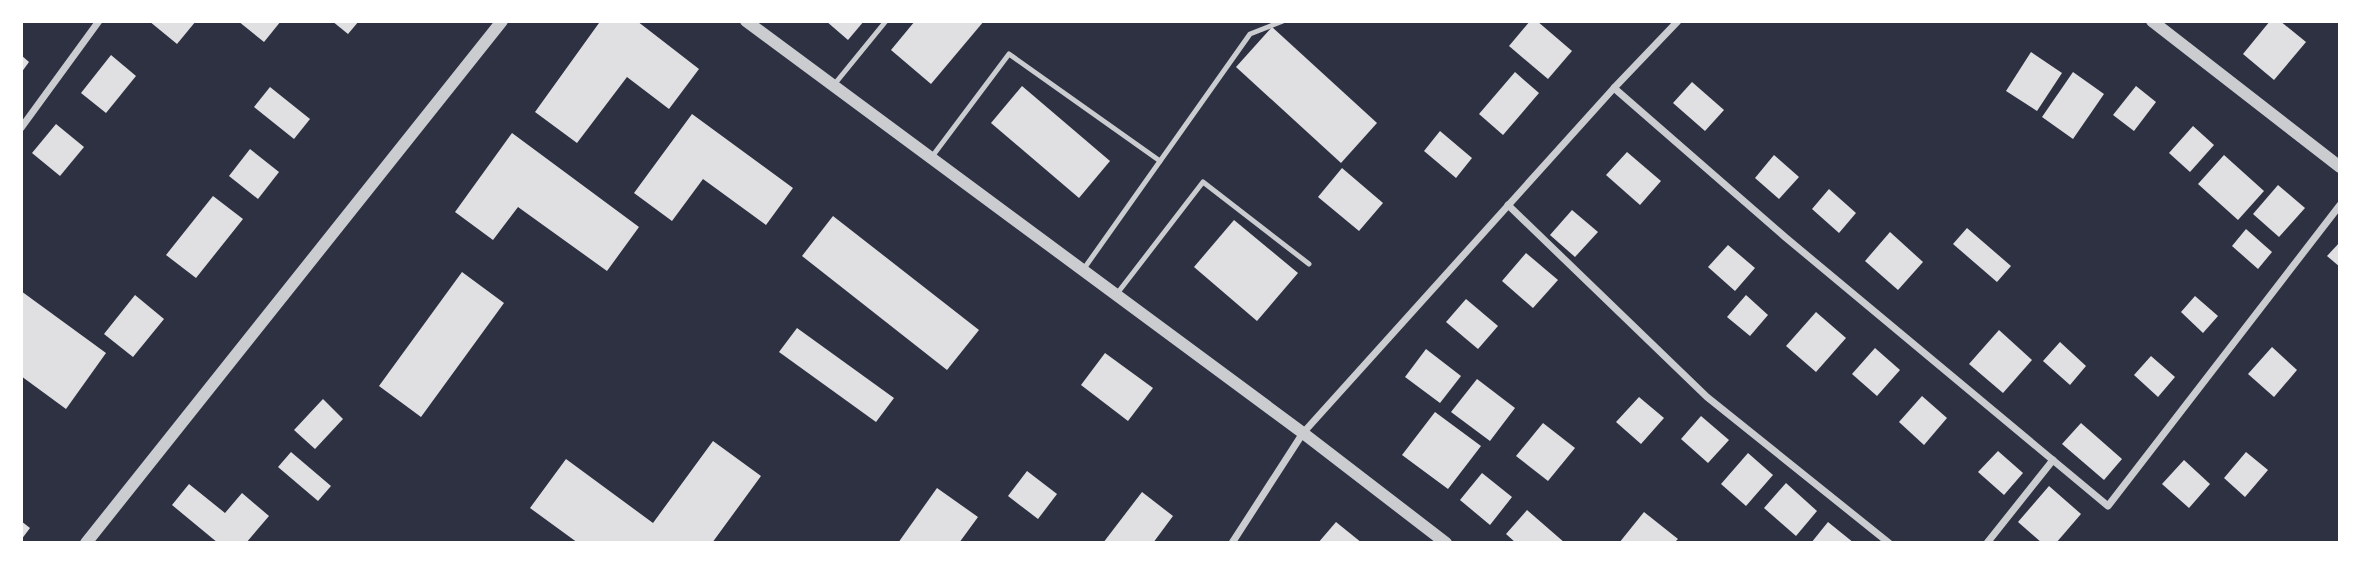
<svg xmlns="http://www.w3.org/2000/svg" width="2361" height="564" font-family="'DM Sans',sans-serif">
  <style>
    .building { fill: #e0e0e3 }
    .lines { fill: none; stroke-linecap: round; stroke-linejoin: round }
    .service { stroke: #caccd0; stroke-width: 5 }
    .minor { stroke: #caccd0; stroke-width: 7 }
    .tertiary { stroke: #caccd0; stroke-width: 12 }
  </style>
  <rect width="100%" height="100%" fill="#2d3142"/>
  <g class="building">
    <polygon points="149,21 196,21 177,44"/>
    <polygon points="238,21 281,21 264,42"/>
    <polygon points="332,21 359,21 348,34"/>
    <polygon points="613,21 637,21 699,69 669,109 627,77 577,143 535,112 599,23"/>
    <polygon points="826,21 864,21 848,40"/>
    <polygon points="915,21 984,21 931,84 891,50"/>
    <polygon points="1530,21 1537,21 1572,51 1548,79 1509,46"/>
    <polygon points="2270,21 2280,21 2306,42 2274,80 2243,54"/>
    <polygon points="1272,27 1377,123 1341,163 1236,67"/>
    <polygon points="2031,52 2062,73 2037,111 2006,91"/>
    <polygon points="21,55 29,62 21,73"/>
    <polygon points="111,55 136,76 106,113 81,93"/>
    <polygon points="1515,72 1539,93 1503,135 1479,114"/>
    <polygon points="2073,72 2104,94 2073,139 2042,117"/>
    <polygon points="1692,82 1724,110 1705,131 1673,103"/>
    <polygon points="1022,86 1110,161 1079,198 991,123"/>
    <polygon points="2136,86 2156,102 2134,131 2113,115"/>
    <polygon points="270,87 310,119 294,139 254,107"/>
    <polygon points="692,114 793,188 766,225 703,179 672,221 634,193"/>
    <polygon points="56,124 84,147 60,176 32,153"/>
    <polygon points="2193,126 2214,145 2190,172 2169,153"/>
    <polygon points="1440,131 1472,158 1456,178 1424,151"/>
    <polygon points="512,133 639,227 607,271 518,207 493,240 455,212"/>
    <polygon points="250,149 279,172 258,199 229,176"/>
    <polygon points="1627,152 1661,181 1640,205 1606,175"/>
    <polygon points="1774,155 1799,177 1779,199 1755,178"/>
    <polygon points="2224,155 2264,191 2238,220 2198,184"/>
    <polygon points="1342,168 1383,203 1359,231 1318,197"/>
    <polygon points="2278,185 2305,208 2279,237 2253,214"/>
    <polygon points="1829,189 1856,213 1839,233 1812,209"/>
    <polygon points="213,196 243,219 196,278 166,255"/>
    <polygon points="1572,210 1598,232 1575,257 1550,235"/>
    <polygon points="833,216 979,330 947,370 802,256"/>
    <polygon points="1234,220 1298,273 1257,321 1194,267"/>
    <polygon points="1967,228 2011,266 1997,282 1953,244"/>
    <polygon points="2246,229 2272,252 2258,269 2232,246"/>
    <polygon points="1890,232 1923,262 1898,290 1865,261"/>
    <polygon points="2340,242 2340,267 2327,256"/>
    <polygon points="1728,245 1755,268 1735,291 1708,267"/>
    <polygon points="1526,253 1558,280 1533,308 1502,281"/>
    <polygon points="462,272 504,303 421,417 379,386"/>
    <polygon points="21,291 106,353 66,409 21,376"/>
    <polygon points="135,295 164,319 133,357 104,334"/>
    <polygon points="1746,295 1768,315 1750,336 1727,317"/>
    <polygon points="2195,296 2218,316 2203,333 2181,312"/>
    <polygon points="1466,299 1498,326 1478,349 1446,322"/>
    <polygon points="1816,312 1846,338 1816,372 1786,346"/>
    <polygon points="797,328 894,398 876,422 779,352"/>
    <polygon points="1999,330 2032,360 2003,393 1969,364"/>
    <polygon points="2060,342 2086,366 2070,385 2043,361"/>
    <polygon points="2272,347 2297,370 2274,397 2248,374"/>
    <polygon points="1875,348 1900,370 1877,396 1852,374"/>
    <polygon points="1426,349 1461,376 1440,403 1405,377"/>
    <polygon points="1105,353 1153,388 1128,421 1081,385"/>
    <polygon points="2151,356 2175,377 2158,397 2134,375"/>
    <polygon points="1477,379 1515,408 1490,441 1451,412"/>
    <polygon points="1922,396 1947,418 1924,445 1899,422"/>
    <polygon points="1639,397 1664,418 1641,444 1616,422"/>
    <polygon points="323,399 343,419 315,449 294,430"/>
    <polygon points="1435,412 1481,446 1448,489 1402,455"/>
    <polygon points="1701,416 1729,440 1708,463 1681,439"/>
    <polygon points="1543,423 1575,448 1548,481 1516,456"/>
    <polygon points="2081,423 2122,459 2104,480 2062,444"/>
    <polygon points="713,441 761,476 712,543 578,543 530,508 566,459 653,523"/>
    <polygon points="1998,451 2023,473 2004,495 1978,472"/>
    <polygon points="291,452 331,486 318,501 278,467"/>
    <polygon points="2246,452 2268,470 2245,497 2224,478"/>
    <polygon points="1748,453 1773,475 1746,506 1721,484"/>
    <polygon points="2184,460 2210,484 2189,508 2162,484"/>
    <polygon points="1027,471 1057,494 1038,519 1008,496"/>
    <polygon points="1482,473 1512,497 1490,525 1460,500"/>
    <polygon points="1786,483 1817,511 1796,536 1764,508"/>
    <polygon points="189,484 225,513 242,493 269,516 246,543 218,543 172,505"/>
    <polygon points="2049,486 2081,514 2056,543 2042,543 2018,522"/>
    <polygon points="937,488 978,517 959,543 898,543"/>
    <polygon points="1142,492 1173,516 1153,543 1103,543"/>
    <polygon points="1527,510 1565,543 1516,543 1506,534"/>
    <polygon points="1644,512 1678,539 1674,543 1619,543"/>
    <polygon points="21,521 30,528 21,540"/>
    <polygon points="1336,522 1362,543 1318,543"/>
    <polygon points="1828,522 1854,543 1811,543"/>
  </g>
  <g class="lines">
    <g class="service">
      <polyline points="833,86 886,21"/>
      <polyline points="931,158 1009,54 1160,161"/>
      <polyline points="1083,270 1250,34 1283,21"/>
      <polyline points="1116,295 1203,182 1309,264"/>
    </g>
    <g class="minor">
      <polyline points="1614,88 1785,237 2108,506 2340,205"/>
      <polyline points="21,128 99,21"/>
      <polyline points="1508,205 1707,397 1889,543"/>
      <polyline points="1232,543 1303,433 1614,88 1678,21"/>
      <polyline points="1987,543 2053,460"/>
    </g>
    <g class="tertiary">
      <polyline points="746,21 1303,433 1446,543"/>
      <polyline points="2152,21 2340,167"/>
      <polyline points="86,543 502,21"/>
    </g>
  </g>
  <rect width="2361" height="564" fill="none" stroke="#ffffff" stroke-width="46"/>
</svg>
